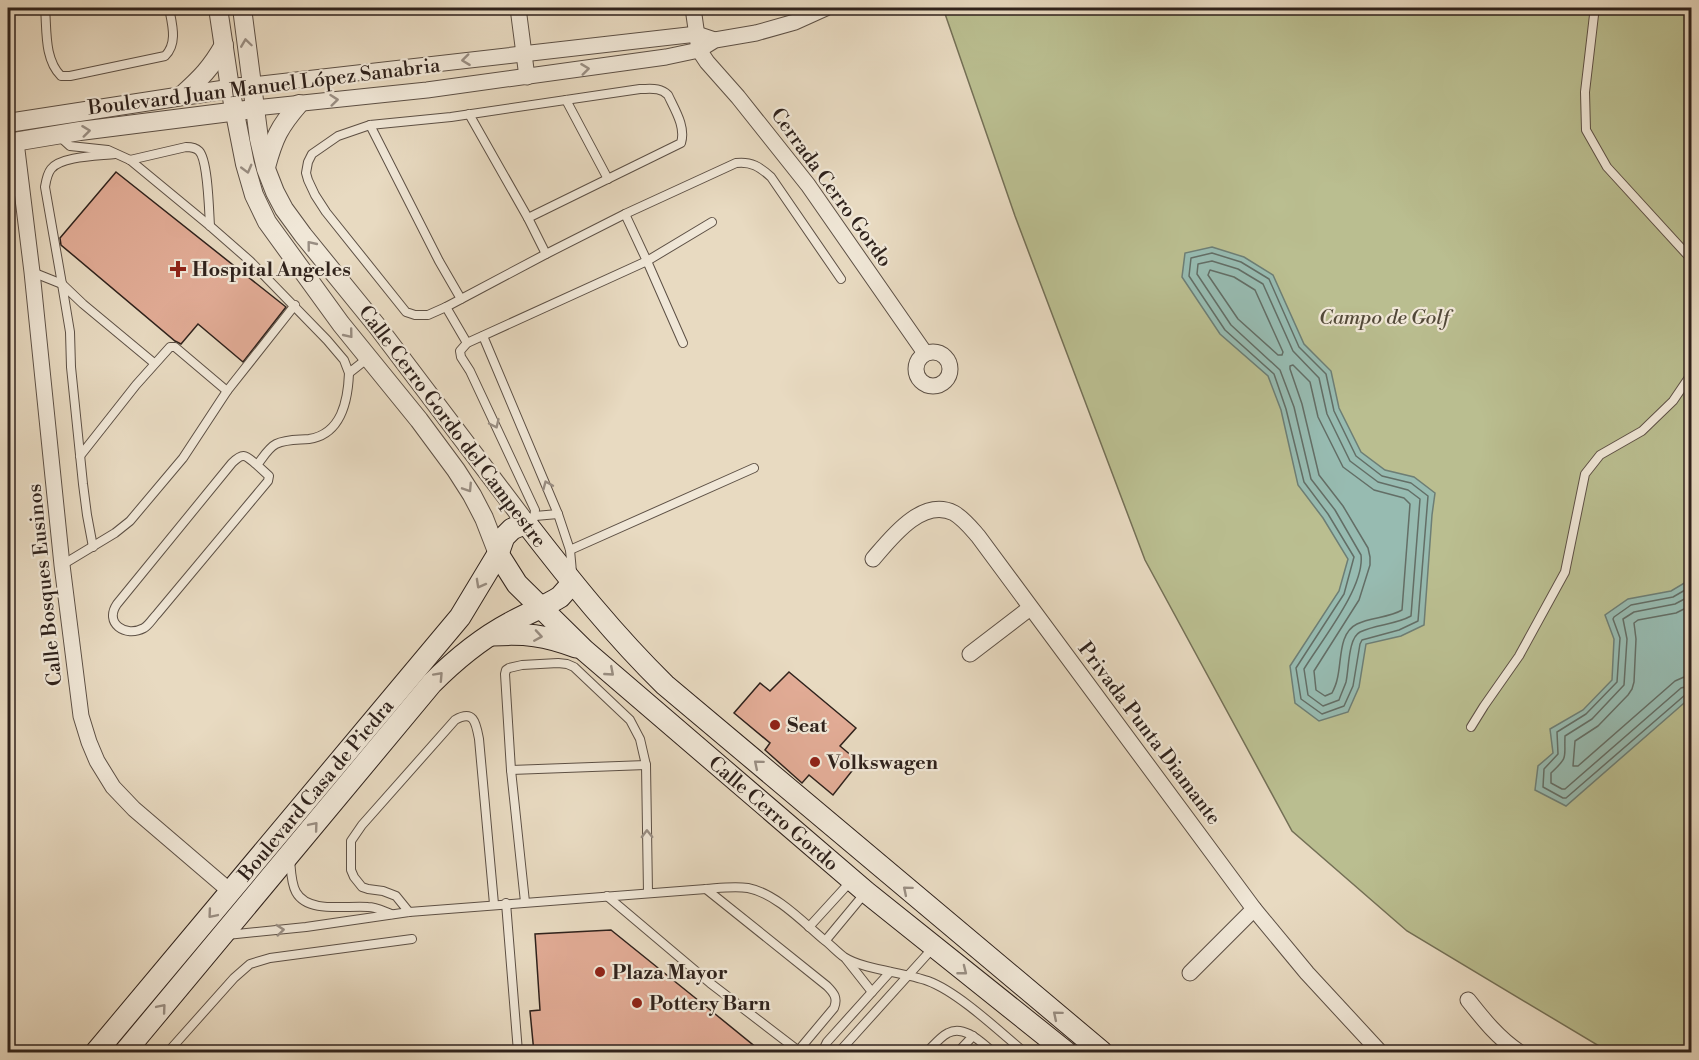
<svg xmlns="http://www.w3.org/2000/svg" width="1699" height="1060" font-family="'Libre Bodoni',serif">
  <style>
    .green { fill: #babe90; stroke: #747056; stroke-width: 1.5 }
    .water { fill: #97bbb1; stroke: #6d7e75; stroke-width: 1.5 }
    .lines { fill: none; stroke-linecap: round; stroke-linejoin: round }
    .shore { stroke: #636e66; stroke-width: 1.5 }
    .building { fill: #e1ab95; stroke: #2f221c; stroke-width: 1.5 }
    .service-casing { stroke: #5d5045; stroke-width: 10 }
    .minor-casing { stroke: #5d5045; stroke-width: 17 }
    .tertiary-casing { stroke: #5d5045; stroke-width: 20 }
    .secondary-casing { stroke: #2f221c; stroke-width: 23 }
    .service { stroke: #f0e7d7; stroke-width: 8 }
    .minor { stroke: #f0e7d7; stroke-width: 15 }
    .tertiary { stroke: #f0e7d7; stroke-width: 18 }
    .secondary { stroke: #f0e7d7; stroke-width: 21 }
    .oneway { stroke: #998e83 }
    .poi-dot { fill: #8f2418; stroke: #f0e7d7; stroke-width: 2 }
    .labels { text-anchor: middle; stroke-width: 4.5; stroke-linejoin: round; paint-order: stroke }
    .street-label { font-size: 20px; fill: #2f221c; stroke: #f0e7d7 }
    .poi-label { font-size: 20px; font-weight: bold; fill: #2f221c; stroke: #f0e7d7; text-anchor: start }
    .park-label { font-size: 20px; font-style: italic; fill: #524939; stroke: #f0e7d7 }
  </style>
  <rect width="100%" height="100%" fill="#e8dac1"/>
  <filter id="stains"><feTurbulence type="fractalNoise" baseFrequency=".00333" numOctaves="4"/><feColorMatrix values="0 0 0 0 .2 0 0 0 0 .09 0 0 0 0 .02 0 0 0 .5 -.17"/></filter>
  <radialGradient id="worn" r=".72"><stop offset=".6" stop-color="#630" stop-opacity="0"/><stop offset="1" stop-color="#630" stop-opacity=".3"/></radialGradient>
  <polygon class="green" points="943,8 1691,8 1691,1052 1609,1052 1407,931 1292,831 1145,560 1015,216"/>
  <g class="water">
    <polygon points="1212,247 1244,257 1273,275 1304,344 1331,371 1339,408 1361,452 1385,470 1414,477 1435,493 1432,515 1424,625 1401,636 1366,644 1359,687 1348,712 1319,721 1295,703 1290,666 1339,591 1348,559 1323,518 1298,485 1281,410 1268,376 1220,334 1182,277 1185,253"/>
    <polygon points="1691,579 1691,697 1566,806 1535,790 1538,766 1553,753 1550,729 1583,710 1612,680 1614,639 1605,615 1628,599 1671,591"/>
  </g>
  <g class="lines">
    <g class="shore">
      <polygon points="1212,253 1241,262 1269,279 1299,347 1326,374 1334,411 1356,456 1382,476 1411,483 1428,496 1418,621 1399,630 1362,640 1360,644 1353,686 1344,706 1322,714 1301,699 1296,668 1344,594 1354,557 1328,514 1304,482 1286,409 1274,374 1225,330 1189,276 1191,258"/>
      <path d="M1212 261 1238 269 1263 284 1293 351 1319 378 1327 414 1350 461 1378 482 1408 490 1420 499 1411 616C1395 625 1376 624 1360 632 1348 638 1349 669 1346 682 1344 688 1341 694 1339 700L1323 706 1308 695 1304 669C1321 641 1365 587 1361 555L1335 510 1311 479 1294 407 1280 370 1231 325 1197 274 1198 264Z"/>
      <polygon points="1210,270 1234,277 1255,290 1283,352 1282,355 1278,355 1238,319 1208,275"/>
      <path d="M1293 365 1310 382 1318 417 1343 467 1374 490 1404 498 1410 504 1402 610C1389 618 1371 617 1357 624 1338 633 1342 662 1337 680 1336 685 1334 689 1332 693L1325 696 1316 690 1314 671 1359 600 1370 565V557L1368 548 1343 506 1319 475 1302 404 1290 369V366Z"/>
      <polyline points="1692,586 1673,597 1631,605 1614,617 1613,619 1620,638 1617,682 1586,714 1557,732 1558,754 1544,769 1543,787 1563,798 1566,798 1685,695 1692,693"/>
      <path d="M1692 595 1675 604 1634 612 1623 619 1627 639 1624 685 1592 719 1565 736C1564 759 1569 756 1551 773V783L1562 789H1565L1681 688 1692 685"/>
      <polyline points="1692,605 1676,613 1638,620 1634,623 1636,639 1634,682 1632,689 1628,695 1598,726 1575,741 1573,766 1578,766 1675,681 1684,677 1692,676"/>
    </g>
  </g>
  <g class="building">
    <polygon points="116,172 286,307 243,362 198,324 181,344 175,341 61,245 60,238"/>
    <polygon points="789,672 856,728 840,746 859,762 833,795 809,775 802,783 765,750 770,743 734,713 760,683 770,691"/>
    <polygon points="611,930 709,1009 763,1053 534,1053 530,1011 540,1010 535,934"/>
  </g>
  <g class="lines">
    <defs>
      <g id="service">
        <path d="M45 8C47 30 44 59 61 76H70L165 56C178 43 172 24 169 8"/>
        <polyline points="1593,8 1594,15 1585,92 1586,130 1607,167 1692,260"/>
        <polyline points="566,100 608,179"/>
        <polyline points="469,114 528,218 546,254"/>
        <polyline points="370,125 439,261 461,299"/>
        <polyline points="59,136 70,146 108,150 130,160 210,226 250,261 327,340 344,360 349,373 368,358"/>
        <path d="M130 160 186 147C190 147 195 147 199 151 208 160 209 211 210 226"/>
        <path d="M528 218 681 143C686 127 675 110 668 95 660 87 651 89 640 89L451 117 370 125 338 136 312 154 308 162 306 173 308 180 315 195 326 212 406 312 415 315H428L446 307 546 254 625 214 736 163C751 161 760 167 771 177L841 279"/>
        <polyline points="32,272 62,284"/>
        <path d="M62 284 45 187C46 181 47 174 51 169 61 156 99 156 115 154"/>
        <polyline points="446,307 467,343"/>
        <polyline points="483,336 558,514 570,550 572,572"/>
        <polyline points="683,343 647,261 712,222"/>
        <polyline points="227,391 295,305"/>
        <path d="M257 465 269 476 268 481 157 614C153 618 149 625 144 628 125 638 104 623 117 604L232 463C244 451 246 456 257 465 262 459 268 448 276 444 286 439 298 440 309 439 342 434 348 400 349 373"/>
        <polyline points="535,516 558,514"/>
        <polyline points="527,523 534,518 535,510 470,371 461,357 460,351 467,343 647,261 625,214"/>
        <polyline points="93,547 87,515 83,484 71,367 70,332 62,284 83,304 154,363"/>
        <polyline points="570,550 754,468"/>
        <polyline points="62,565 115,533 130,521 183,458 227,391 175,347 170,347 136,385 80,456"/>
        <polyline points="1471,727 1484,706 1519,656 1565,572 1585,474 1600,455 1642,431 1673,401 1692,373"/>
        <polyline points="511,770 646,765"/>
        <path d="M290 859C291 870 291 883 296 892 308 914 347 905 368 907 376 907 383 911 391 914"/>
        <path d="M706 889 827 986C834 993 838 998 834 1008L798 1051"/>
        <polyline points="607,896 710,983 800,1052"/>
        <polyline points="525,902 511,770 505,674 506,670 509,668 522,665 558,663 567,664 574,667 630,720 640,739 646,765 648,893"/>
        <polyline points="506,903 518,1052"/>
        <path d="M409 912 396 896 383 891 368 889 362 887 354 877 351 870V841L362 825 455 720C474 709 476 723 479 739L494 904"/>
        <polyline points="809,927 851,881"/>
        <path d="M227 935 306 927 409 912 706 889C720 888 734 886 748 888 775 893 802 921 823 939 830 944 837 952 844 957 864 970 904 972 928 981 958 992 999 1031 1024 1052"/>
        <polyline points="826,940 865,893"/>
        <polyline points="846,959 872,992"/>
        <polyline points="168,1052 234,978 250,964 270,958 412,939"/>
        <polyline points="828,1052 825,1046 827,1042 890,972"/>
        <polyline points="839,1052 932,949"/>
        <path d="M927 1052C933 1046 940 1037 948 1033 964 1024 982 1043 993 1052"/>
        <polyline points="958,1052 973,1036"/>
      </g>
      <g id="minor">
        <polyline points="518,8 527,77"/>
        <polyline points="693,8 699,50 707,62 738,97 808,185 925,353"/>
        <polyline points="252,85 697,34 715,40"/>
        <polyline points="255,108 427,90 666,57 699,50 715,40 756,33 795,22 826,8"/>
        <polyline points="16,142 32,272 62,565 81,716 89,742 97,761 113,787 134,809 231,892"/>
        <circle cx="933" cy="369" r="17"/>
        <path d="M873 559C891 538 922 497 954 513 964 519 971 528 978 536L1254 909 1307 973 1380 1052"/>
        <polyline points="970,654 1030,608"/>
        <polyline points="1190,973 1254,909"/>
        <path d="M1468 1000C1483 1019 1498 1038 1519 1052"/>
      </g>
      <g id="tertiary">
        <polyline points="218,8 230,88 245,164 254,195 267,222 341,324 419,420 456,470 472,495 484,518 498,554"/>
        <polyline points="242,8 259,139 266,169 275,192 284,209 303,235 377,326 526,523"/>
        <path d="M181 96C201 78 211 68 224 45"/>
        <polyline points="8,123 241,87"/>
        <polyline points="8,143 80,131 246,110"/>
        <path d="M266 167C274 138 279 127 299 104"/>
      </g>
      <g id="secondary">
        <path id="s1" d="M498 554 517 584 584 650 866 892 1066 1052"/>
        <path d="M492 635C525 633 545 635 576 647"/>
        <path id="s2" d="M96 1052 460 617 498 554 504 537 512 529 526 523C570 580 614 635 665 685L1102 1052"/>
        <path d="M125 1052 432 683C456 659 480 639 510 623 526 614 544 607 560 597L568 588 571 581"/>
      </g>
    </defs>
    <use href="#service" class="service-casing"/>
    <use href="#minor" class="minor-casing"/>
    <use href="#tertiary" class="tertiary-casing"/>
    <use href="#secondary" class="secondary-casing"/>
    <use href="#service" class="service"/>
    <use href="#minor" class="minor"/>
    <use href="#tertiary" class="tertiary"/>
    <use href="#secondary" class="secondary"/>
  </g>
  <defs><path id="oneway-chevron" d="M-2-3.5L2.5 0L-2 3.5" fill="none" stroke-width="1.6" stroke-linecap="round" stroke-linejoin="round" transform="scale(1.5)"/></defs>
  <g class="oneway">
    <use href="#oneway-chevron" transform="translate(246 43) rotate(-98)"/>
    <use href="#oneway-chevron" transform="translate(466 60) rotate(173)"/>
    <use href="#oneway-chevron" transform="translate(585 69) rotate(-7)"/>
    <use href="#oneway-chevron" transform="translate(334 100) rotate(-6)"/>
    <use href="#oneway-chevron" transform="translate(86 131) rotate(-7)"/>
    <use href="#oneway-chevron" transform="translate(247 169) rotate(75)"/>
    <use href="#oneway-chevron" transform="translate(311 245) rotate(-129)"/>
    <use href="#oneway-chevron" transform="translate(349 334) rotate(51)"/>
    <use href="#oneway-chevron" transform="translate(495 424) rotate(65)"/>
    <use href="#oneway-chevron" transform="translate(547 485) rotate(-113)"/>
    <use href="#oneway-chevron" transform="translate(468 488) rotate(57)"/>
    <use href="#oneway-chevron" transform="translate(480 584) rotate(119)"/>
    <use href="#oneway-chevron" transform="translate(538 636) rotate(9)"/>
    <use href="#oneway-chevron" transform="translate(610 672) rotate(41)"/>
    <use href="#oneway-chevron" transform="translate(439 676) rotate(-47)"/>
    <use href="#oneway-chevron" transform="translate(758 764) rotate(-140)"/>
    <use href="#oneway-chevron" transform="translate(314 826) rotate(-50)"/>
    <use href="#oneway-chevron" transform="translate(647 834) rotate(-91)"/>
    <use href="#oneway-chevron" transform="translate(907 890) rotate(-140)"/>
    <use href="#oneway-chevron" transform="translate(212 914) rotate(130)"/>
    <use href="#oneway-chevron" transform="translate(280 930) rotate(-6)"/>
    <use href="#oneway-chevron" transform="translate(963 971) rotate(38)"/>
    <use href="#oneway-chevron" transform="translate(162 1008) rotate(-50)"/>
    <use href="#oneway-chevron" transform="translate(1057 1015) rotate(-140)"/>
  </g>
  <g class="poi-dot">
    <path d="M175 260h6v6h6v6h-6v6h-6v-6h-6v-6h6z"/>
    <circle cx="775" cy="725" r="6"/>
    <circle cx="815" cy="762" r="6"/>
    <circle cx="600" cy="972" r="6"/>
    <circle cx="637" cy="1003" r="6"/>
  </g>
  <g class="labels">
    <g class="street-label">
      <text transform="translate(264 86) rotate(-7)" y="7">Boulevard Juan Manuel López Sanabria</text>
      <text transform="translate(832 187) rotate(54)" y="7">Cerrada Cerro Gordo</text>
      <text transform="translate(453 426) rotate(53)" y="7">Calle Cerro Gordo del Campestre</text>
      <text transform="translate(44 585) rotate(-96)" y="7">Calle Bosques Eusinos</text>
      <text transform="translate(1150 733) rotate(53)" y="7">Privada Punta Diamante</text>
      <text dy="7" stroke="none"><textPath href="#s2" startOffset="342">Boulevard Casa de Piedra</textPath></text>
      <text dy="7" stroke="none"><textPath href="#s1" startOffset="380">Calle Cerro Gordo</textPath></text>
    </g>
    <g class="poi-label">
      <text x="192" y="276">Hospital Angeles</text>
      <text x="787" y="732">Seat</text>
      <text x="827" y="769">Volkswagen</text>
      <text x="612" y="979">Plaza Mayor</text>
      <text x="649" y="1010">Pottery Barn</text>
    </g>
    <g class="park-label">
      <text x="1384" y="324">Campo de Golf</text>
    </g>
  </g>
  <rect width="1699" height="1060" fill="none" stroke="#e8dac1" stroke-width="30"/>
  <rect x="9" y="9" width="1681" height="1042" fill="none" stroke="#2f221c" stroke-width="3"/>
  <rect x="15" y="15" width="1669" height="1030" fill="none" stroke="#2f221c" stroke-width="1.5"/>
  <rect width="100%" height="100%" filter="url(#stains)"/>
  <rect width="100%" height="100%" fill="url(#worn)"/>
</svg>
